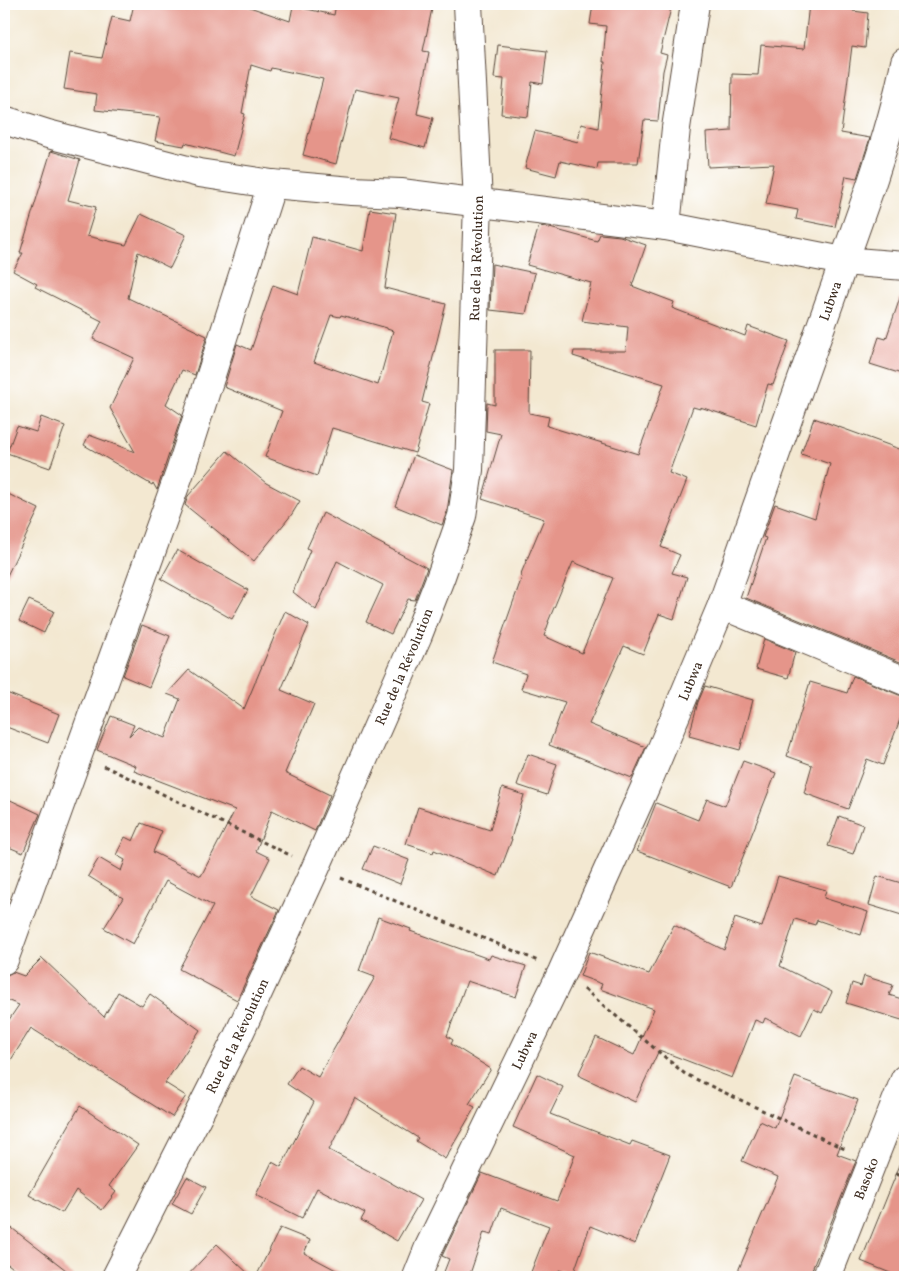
<svg xmlns="http://www.w3.org/2000/svg" width="909" height="1281" font-family="Vollkorn,serif">
  <style>
    .building { fill: #e5958a; fill-rule: evenodd }
    .lines { fill: none; stroke-linecap: round; stroke-linejoin: round }
    .minor-casing { stroke: #574639; stroke-width: 30 }
    .path { stroke: #574639; stroke-width: 3; stroke-dasharray: 4 4; stroke-linecap: butt }
    .minor { stroke: #fff; stroke-width: 28 }
    .labels { text-anchor: middle; stroke-width: 4; stroke-linejoin: round; paint-order: stroke }
    .street-label { font-size: 14px; fill: #3b2a1e; stroke: #fff }
  </style>
  <rect width="100%" height="100%" fill="#fff"/>
  <filter id="ink" filterUnits="userSpaceOnUse"><feTurbulence type="fractalNoise" baseFrequency=".02" numOctaves="2"/><feDisplacementMap in="SourceGraphic" scale="10" xChannelSelector="R" yChannelSelector="G"/><feConvolveMatrix kernelMatrix="1 2 1 2 8 2 1 2 1" color-interpolation-filters="sRGB"/></filter>
  <filter id="wash" filterUnits="userSpaceOnUse"><feTurbulence type="fractalNoise" baseFrequency=".0096" numOctaves="4" result="noise"/><feDisplacementMap in="SourceGraphic" scale="20" xChannelSelector="R" yChannelSelector="G"/><feGaussianBlur stdDeviation="1.12" result="paint"/><feColorMatrix in="noise" values="0 0 0 0 0 0 0 0 0 0 0 0 0 0 0 0 0 1.4 0 .05"/><feComposite in="paint" operator="in"/></filter>
  <g filter="url(#wash)">
    <rect width="100%" height="100%" fill="#f3e8d1"/>
    <g id="blocks">
      <g class="building">
        <polygon points="134,4 241,4 290,21 293,6 334,15 336,4 433,4 423,51 429,52 417,114 433,118 425,148 388,138 399,98 355,89 336,164 303,155 323,79 271,68 270,71 251,65 242,113 245,114 234,156 185,143 184,146 155,141 160,117 95,110 97,94 64,89 70,53 102,58 112,17 130,21"/>
        <polygon points="593,4 672,4 660,53 667,55 663,71 658,121 644,120 638,163 598,163 597,169 560,161 556,176 525,168 535,131 578,142 581,124 598,128 605,62 603,62 606,26 590,24"/>
        <polygon points="809,4 854,4 853,11 868,13 865,48 852,46 841,133 870,138 857,178 846,176 835,227 796,219 798,210 766,204 774,164 708,167 706,133 731,131 732,74 758,75 761,45 804,49"/>
        <polygon points="498,45 547,51 543,84 532,82 528,117 501,114 504,79 494,78"/>
        <polygon points="51,151 80,160 68,200 96,207 87,236 126,245 141,214 186,235 170,268 138,252 128,298 207,336 195,375 182,370 166,404 182,415 157,490 153,483 152,485 84,445 89,435 135,452 110,408 134,358 93,339 102,321 35,287 37,284 13,271 23,253 20,253"/>
        <path d="M370 209 396 213 385 288 446 304 422 402 429 404 415 453 332 428 317 476 265 457 282 411 224 387 237 344 251 350 273 285 298 294 312 237 363 251ZM331 315 340 317 341 315 387 328V329L393 331 378 385 314 362Z"/>
        <path d="M539 226 546 227 597 241 600 234 620 236 646 245 632 286 674 302 672 308 745 336 748 326 789 341 773 385 768 384 756 425 700 407V409L693 407 669 473 687 480 661 547 680 555 672 573 687 577 674 619 659 614 643 654 624 646 589 724 646 747 632 778 549 745 565 702 521 689 526 674 492 662 522 577 520 576 544 519 482 499 501 434 486 431 487 403 495 405V350H530L529 413 549 417 547 426 638 454 664 384 573 356 574 351H626L628 327 582 321 591 283 527 265ZM573 562 613 578 582 653 544 636 549 622H548Z"/>
        <polygon points="492,264 535,273 526,314 490,310"/>
        <polygon points="901,295 905,296 905,375 870,364 879,337 886,339"/>
        <polygon points="41,417 65,426 50,468 7,453 17,426 36,432"/>
        <polygon points="814,418 905,451 905,664 746,598 766,538 763,537 775,504 815,518 830,464 801,454"/>
        <polygon points="227,451 266,483 300,501 292,514 254,561 185,505 188,496"/>
        <polygon points="414,455 453,470 447,512 442,525 395,506"/>
        <polygon points="4,492 39,509 4,582"/>
        <polygon points="323,513 427,568 415,600 408,599 391,634 366,622 383,585 337,561 316,610 293,592 310,550 307,548"/>
        <polygon points="177,550 248,590 232,619 161,579"/>
        <polygon points="29,600 54,611 44,633 19,621"/>
        <polygon points="285,611 309,625 281,690 314,704 285,773 330,795 315,831 272,810 256,851 270,858 251,896 279,910 237,1000 179,969 213,906 166,881 133,944 104,928 123,898 88,876 99,858 121,871 125,860 116,855 125,837 133,841 141,823 162,831 153,852 201,876 235,810 134,771 136,766 97,750 111,716 134,725 129,736 138,727 165,738 180,699 167,694 189,670 244,709"/>
        <polygon points="142,625 170,636 149,687 123,676"/>
        <polygon points="764,639 795,652 788,678 756,669"/>
        <polygon points="853,676 899,695 905,696 905,706 883,765 867,759 848,809 804,793 812,765 787,756 810,682 847,693"/>
        <polygon points="705,686 753,700 740,750 689,736 698,702"/>
        <polygon points="4,692 59,714 48,743 4,726"/>
        <polygon points="528,754 557,764 547,795 517,785"/>
        <polygon points="743,761 776,773 731,887 637,851 656,803 698,820 707,799 725,806"/>
        <polygon points="502,788 524,795 511,839 512,839 498,876 434,850 433,853 406,844 418,807 490,830"/>
        <polygon points="4,797 40,814 23,853 4,845"/>
        <polygon points="839,816 863,825 853,854 828,846"/>
        <polygon points="373,846 409,860 400,884 363,869"/>
        <polygon points="778,876 826,890 824,898 868,912 861,935 817,920 815,925 795,919 780,966 832,992 822,1013 814,1009 801,1036 765,1018 763,1023 755,1020 732,1078 659,1050 635,1102 578,1075 596,1037 634,1055 654,1009 600,989 602,984 580,976 589,952 649,974 674,925 724,950 735,918 762,927"/>
        <polygon points="877,876 905,884 905,916 869,905"/>
        <polygon points="378,917 411,929 410,931 489,959 491,955 526,966 516,997 467,981 447,1036 453,1040 451,1044 491,1069 469,1104 475,1107 445,1159 416,1141 418,1138 355,1098 329,1150 386,1180 421,1200 397,1241 361,1220 365,1213 317,1188 302,1218 256,1195 272,1162 281,1167 314,1102 287,1084 299,1066 318,1077 375,977 359,971"/>
        <polygon points="42,958 104,1017 118,992 142,1006 150,994 200,1030 165,1083 186,1096 172,1117 31,1028 4,1071 4,1027 19,1005 4,999 4,975 7,975 13,972 24,976"/>
        <polygon points="864,976 893,985 889,995 905,1000 905,1021 846,1003 852,983 861,986"/>
        <polygon points="537,1074 563,1087 550,1114 630,1145 632,1141 670,1155 635,1244 590,1226 573,1275 559,1270 558,1277 529,1277 549,1226 501,1208 492,1234 484,1232 469,1277 442,1277 449,1259 442,1256 482,1173 557,1201 575,1155 513,1127"/>
        <polygon points="795,1077 858,1100 837,1154 856,1161 809,1277 752,1277 738,1271 778,1177 742,1161 760,1121 775,1128"/>
        <polygon points="80,1106 138,1145 109,1186 116,1192 102,1210 76,1190 62,1213 29,1195"/>
        <polygon points="904,1155 905,1156 905,1277 900,1277 861,1261"/>
        <polygon points="187,1177 206,1187 191,1214 172,1204"/>
        <polygon points="4,1222 75,1277 25,1277 4,1261"/>
        <polygon points="280,1228 310,1240 304,1253 349,1277 256,1277"/>
        <polygon points="217,1244 252,1277 186,1277"/>
      </g>
    </g>
  </g>
  <g filter="url(#ink)">
    <use href="#blocks" fill-opacity="0" stroke="#574639" stroke-width="1"/>
    <g class="lines">
      <defs>
        <g id="minor">
          <polyline points="4,120 48,134 199,173 272,184 352,191 401,193 666,226 843,261 905,266"/>
          <polyline points="666,226 676,128 695,4"/>
          <polyline points="722,605 905,681"/>
          <polyline points="4,960 180,472 272,184"/>
          <path id="s1" d="M116 1277 238 1036 316 867 418 635 441 576 462 516 469 470 478 202 468 4"/>
          <path id="s2" d="M417 1277 429 1247 562 972 651 774 722 605 870 188C884 146 897 105 905 62"/>
          <path id="s3" d="M827 1277 905 1079"/>
        </g>
      </defs>
      <use href="#minor" class="minor-casing"/>
      <g class="path">
        <polyline points="104,766 292,856"/>
        <polyline points="341,878 538,961"/>
        <polyline points="584,989 685,1074 847,1150"/>
        <polyline points="896,1173 905,1176"/>
      </g>
      <use href="#minor" class="minor"/>
    </g>
  </g>
  <g class="labels">
    <g class="street-label">
      <text dy="5" stroke="none"><textPath href="#s1" startOffset="1095">Rue de la Révolution</textPath></text>
      <text dy="5" stroke="none"><textPath href="#s2" startOffset="1061">Lubwa</textPath></text>
      <text dy="5" stroke="none"><textPath href="#s1" startOffset="675">Rue de la Révolution</textPath></text>
      <text dy="5" stroke="none"><textPath href="#s2" startOffset="656">Lubwa</textPath></text>
      <text dy="5" stroke="none"><textPath href="#s1" startOffset="270">Rue de la Révolution</textPath></text>
      <text dy="5" stroke="none"><textPath href="#s2" startOffset="251">Lubwa</textPath></text>
      <text dy="5" stroke="none"><textPath href="#s3" startOffset="106">Basoko</textPath></text>
    </g>
  </g>
  <rect width="909" height="1281" fill="none" stroke="#fff" stroke-width="20"/>
</svg>
